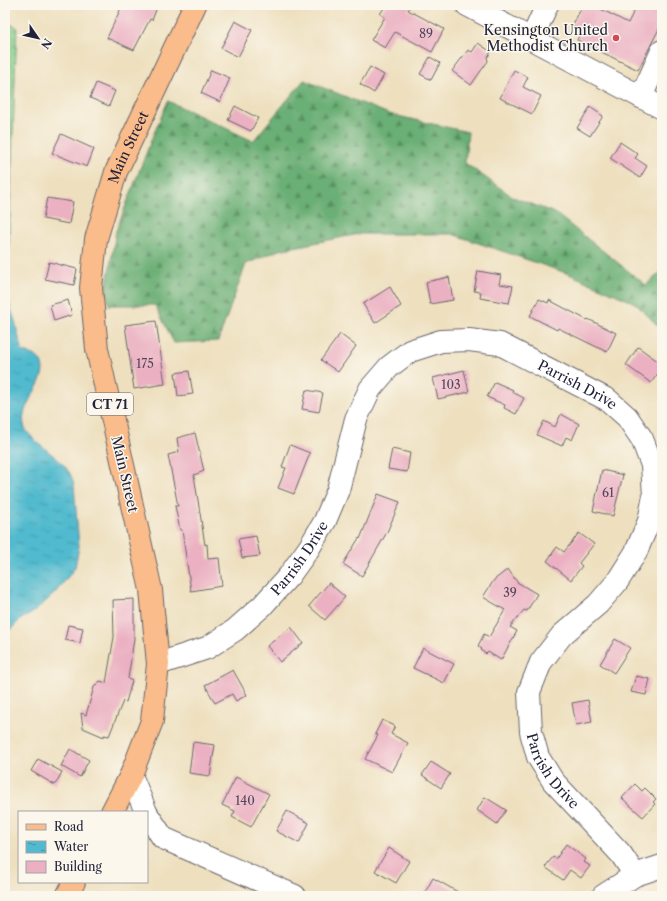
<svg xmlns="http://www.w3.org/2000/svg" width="667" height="901" font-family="'Libre Caslon Text',serif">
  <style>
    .forest { fill: url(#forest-firs); stroke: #466858 }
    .park { fill: url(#park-dots); stroke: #527661 }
    .water { fill: url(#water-ripples); stroke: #3a6e84 }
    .building { fill: #ebb1c2 }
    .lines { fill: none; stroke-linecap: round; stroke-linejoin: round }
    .minor-casing { stroke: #696469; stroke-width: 24 }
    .major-casing { stroke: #696469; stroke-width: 24 }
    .minor { stroke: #fff; stroke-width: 22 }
    .major { stroke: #f9bc8a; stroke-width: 22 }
    .poi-dot { fill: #d1495b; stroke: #fbf7ec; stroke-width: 1.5 }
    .labels { text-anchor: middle; stroke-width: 3; stroke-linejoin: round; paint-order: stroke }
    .number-label { font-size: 12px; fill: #54465d }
    .shield { fill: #fbf7ec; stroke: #636270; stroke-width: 1 }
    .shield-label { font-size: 13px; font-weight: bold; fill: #22223b }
    .poi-label { font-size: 14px; fill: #22223b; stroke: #fbf7ec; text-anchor: end }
    .street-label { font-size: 14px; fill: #22223b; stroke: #fbf7ec }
  </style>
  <defs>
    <pattern id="forest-firs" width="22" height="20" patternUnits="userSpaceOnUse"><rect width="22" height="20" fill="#6aaf74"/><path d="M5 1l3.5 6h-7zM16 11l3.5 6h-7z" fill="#578e60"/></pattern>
    <pattern id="park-dots" width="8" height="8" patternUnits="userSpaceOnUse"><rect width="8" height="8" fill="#83cb87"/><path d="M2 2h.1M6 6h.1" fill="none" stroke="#71ae75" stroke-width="1.8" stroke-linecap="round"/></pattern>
    <pattern id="water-ripples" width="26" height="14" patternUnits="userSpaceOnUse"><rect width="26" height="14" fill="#51bace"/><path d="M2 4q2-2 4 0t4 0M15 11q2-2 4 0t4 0" fill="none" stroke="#4397a8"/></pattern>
  </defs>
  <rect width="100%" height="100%" fill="#fbf7ec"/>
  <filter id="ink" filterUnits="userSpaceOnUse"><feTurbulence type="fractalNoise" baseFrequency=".025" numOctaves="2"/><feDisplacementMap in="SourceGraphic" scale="8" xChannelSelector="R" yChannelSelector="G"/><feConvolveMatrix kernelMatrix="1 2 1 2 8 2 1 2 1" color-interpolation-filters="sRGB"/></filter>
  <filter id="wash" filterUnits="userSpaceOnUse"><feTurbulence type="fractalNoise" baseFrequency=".012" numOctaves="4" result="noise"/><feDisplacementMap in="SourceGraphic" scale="16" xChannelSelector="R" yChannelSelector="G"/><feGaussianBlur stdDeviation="0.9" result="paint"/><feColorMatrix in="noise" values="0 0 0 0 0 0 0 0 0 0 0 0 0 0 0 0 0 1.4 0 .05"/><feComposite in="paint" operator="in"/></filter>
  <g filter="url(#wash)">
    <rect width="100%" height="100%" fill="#eee0bf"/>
    <polygon class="forest" points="304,80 389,114 468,132 465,163 513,197 555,213 646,285 662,271 662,330 635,303 569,274 452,234 359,234 279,250 246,264 218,341 174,343 155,305 109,305 106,290 116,231 152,138 168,101 253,141"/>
    <polygon class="park" points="5,22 17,27 7,297 5,289"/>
    <path class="water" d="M5 289 15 321 22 351C27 354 34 354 38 358 56 377 18 401 24 425 25 430 29 434 33 438 47 453 70 463 74 485L79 547 75 567 72 572 54 594 34 612 21 619 5 635Z"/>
    <g id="blocks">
      <g class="building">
        <polygon points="120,5 158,5 152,20 150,19 134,50 107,38 122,6"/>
        <polygon points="386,5 411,5 408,10 444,29 432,52 395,32 385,48 371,40 385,17 380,14"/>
        <polygon points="583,5 593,5 628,23 637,5 648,5 662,12 662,23 638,70 577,40 579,36 574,33 577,28 572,26"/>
        <polygon points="235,21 252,30 238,57 221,48"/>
        <polygon points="478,43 491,52 487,58 488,61 471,85 452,71 468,50 472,52"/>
        <polygon points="430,57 440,63 431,80 420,74"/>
        <polygon points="370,67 384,75 374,93 360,84"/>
        <polygon points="211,70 230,78 220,102 201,93"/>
        <polygon points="514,70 528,77 523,87 541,96 532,114 500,98"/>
        <polygon points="96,83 115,91 109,106 90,98"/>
        <polygon points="235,106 258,118 251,131 228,120"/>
        <polygon points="590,107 603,116 590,136 577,128"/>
        <polygon points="61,134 94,149 87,167 52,153"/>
        <polygon points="620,142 638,154 635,158 647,166 640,178 610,158"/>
        <polygon points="47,198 73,202 69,224 43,219"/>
        <polygon points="49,262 77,269 74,285 45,279"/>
        <polygon points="478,271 501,275 499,284 513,286 509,303 480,298 481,292 474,291"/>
        <polygon points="449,277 453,300 430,304 426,282"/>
        <polygon points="390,287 401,306 375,323 363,304"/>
        <polygon points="539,299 548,303 549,300 587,320 588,319 616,333 607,352 558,328 557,330 530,316"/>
        <polygon points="68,300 72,315 54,321 50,305"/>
        <polygon points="156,321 165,384 134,389 125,325"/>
        <polygon points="340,334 356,346 338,372 321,360"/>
        <polygon points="638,347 662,364 662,368 651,383 626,365"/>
        <polygon points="464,370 469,392 438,399 433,378"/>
        <polygon points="189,371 193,394 178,396 175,373"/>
        <polygon points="495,382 513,390 512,392 524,398 516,414 504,408 505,405 487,397"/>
        <polygon points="306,390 323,393 319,412 302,409"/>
        <polygon points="561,414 579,424 572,440 566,437 562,446 537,435 544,421 555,427"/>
        <polygon points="195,433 204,471 194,475 205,545 207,544 208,559 219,558 222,586 191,591 182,530 180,530 175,506 178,506 168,455 179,452 177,438"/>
        <polygon points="290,445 310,453 294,494 278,488 286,468 282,467"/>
        <polygon points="392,449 410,453 407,472 388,469"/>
        <polygon points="602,470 623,475 613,516 593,511"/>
        <polygon points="378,494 400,502 387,532 362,576 343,564 359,538 360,539"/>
        <polygon points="579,533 594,544 579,563 582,566 571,580 547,561 557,547 564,552"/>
        <polygon points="256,536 260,556 242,558 238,539"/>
        <polygon points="508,569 517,582 537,594 527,611 524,610 510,627 517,631 501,660 488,652 486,654 481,650 482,649 478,646 484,634 489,637 505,610 483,597 494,580"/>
        <polygon points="329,583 345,597 325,620 309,606"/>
        <polygon points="134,599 134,639 128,679 132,681 126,702 123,701 109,736 104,735 104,737 83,728 81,713 86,715 94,687 100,681 106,683 114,637 113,600"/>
        <polygon points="68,625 83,628 80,643 65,640"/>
        <polygon points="291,627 303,643 280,662 267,646"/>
        <polygon points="615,639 630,648 614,673 600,664"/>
        <polygon points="423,648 454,664 444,683 413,668"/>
        <polygon points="233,670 247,695 236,701 232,694 215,703 205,685"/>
        <polygon points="636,676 650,679 646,695 631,692"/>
        <polygon points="588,700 592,722 576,725 572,703"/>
        <polygon points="382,720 395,726 391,734 408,743 392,772 365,759 378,735 375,734"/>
        <polygon points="193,742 215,745 210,776 189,773"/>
        <polygon points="70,749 89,760 80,777 61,766"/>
        <polygon points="38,759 62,772 55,785 31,771"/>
        <polygon points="431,762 450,774 441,788 422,775"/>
        <polygon points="236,777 269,794 251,827 232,817 235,811 222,805"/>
        <polygon points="635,784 642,791 645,788 656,799 653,802 655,804 643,817 622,798"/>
        <polygon points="485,797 506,810 497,824 477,810"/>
        <polygon points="287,811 309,823 299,843 276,831"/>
        <polygon points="566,844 586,859 584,862 590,866 581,878 570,870 563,880 545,867 553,857 556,859"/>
        <polygon points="389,848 409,861 396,883 375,871"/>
        <polygon points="433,878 465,896 423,896"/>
      </g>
    </g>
  </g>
  <g filter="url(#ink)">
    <use href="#blocks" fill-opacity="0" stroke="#696469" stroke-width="1"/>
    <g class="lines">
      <defs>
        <g id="minor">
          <polyline points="467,5 662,108"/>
          <polyline points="532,38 547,5"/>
          <polyline points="641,97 662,51"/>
          <path id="s1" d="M158 664 207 648 235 630 262 606 289 576 309 548 325 521 338 490 356 419 370 389 389 367 410 351 441 341 469 340 500 344 608 400 627 417 642 439 652 465 654 496 649 521 636 552 617 582 598 604 562 635 541 662 529 692 531 732 538 757 553 781 621 854 635 875"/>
          <polyline points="131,775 146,812"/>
          <polyline points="147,814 163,838 295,896"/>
          <polyline points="603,896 635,875 662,866"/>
        </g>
        <g id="major">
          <path id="s2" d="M112 812 131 775 152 721 158 664 151 590 97 349 91 288 96 239 116 172 195 5"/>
          <polyline points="67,896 74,882"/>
        </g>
      </defs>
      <use href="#minor" class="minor-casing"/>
      <use href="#major" class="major-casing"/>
      <use href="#minor" class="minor"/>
      <use href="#major" class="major"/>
    </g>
  </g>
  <circle class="poi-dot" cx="616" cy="38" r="4"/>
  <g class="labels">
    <g class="number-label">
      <text x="426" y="38">89</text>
      <text x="145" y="368">175</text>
      <text x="451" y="389">103</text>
      <text x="608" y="497">61</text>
      <text x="510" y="597">39</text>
      <text x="245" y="805">140</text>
    </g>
    <rect class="shield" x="87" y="393" width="46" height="22" rx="3"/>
    <g class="shield-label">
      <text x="110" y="409">CT 71</text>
    </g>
    <g class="poi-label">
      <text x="608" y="35">Kensington United<tspan x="608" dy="16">Methodist Church</tspan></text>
    </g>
    <g class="street-label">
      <text dy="5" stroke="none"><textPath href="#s2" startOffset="686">Main Street</textPath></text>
      <text dy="5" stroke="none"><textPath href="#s1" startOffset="602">Parrish Drive</textPath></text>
      <text transform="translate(125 474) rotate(77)" y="5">Main Street</text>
      <text dy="5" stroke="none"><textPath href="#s1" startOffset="182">Parrish Drive</textPath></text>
      <text dy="5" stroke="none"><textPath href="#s1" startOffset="1070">Parrish Drive</textPath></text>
    </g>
  </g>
  <rect width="667" height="901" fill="none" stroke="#fbf7ec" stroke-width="20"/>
  <rect x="18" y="811" width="130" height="72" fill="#fbf7ec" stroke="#a4a2a5"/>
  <rect x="26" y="824" width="20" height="6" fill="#f9bc8a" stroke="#a4a2a5"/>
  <text x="54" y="831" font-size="12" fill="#22223b">Road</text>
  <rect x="26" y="841" width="20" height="12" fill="url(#water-ripples)" stroke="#a4a2a5"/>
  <text x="54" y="851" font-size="12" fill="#22223b">Water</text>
  <rect x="26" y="861" width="20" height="12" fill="#ebb1c2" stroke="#a4a2a5"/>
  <text x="54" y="871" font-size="12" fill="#22223b">Building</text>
  <g transform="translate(38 38) rotate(124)" stroke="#fbf7ec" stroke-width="3" paint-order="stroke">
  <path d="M0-3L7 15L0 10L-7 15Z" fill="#22223b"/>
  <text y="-6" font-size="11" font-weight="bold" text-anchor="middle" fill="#22223b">N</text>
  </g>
</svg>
